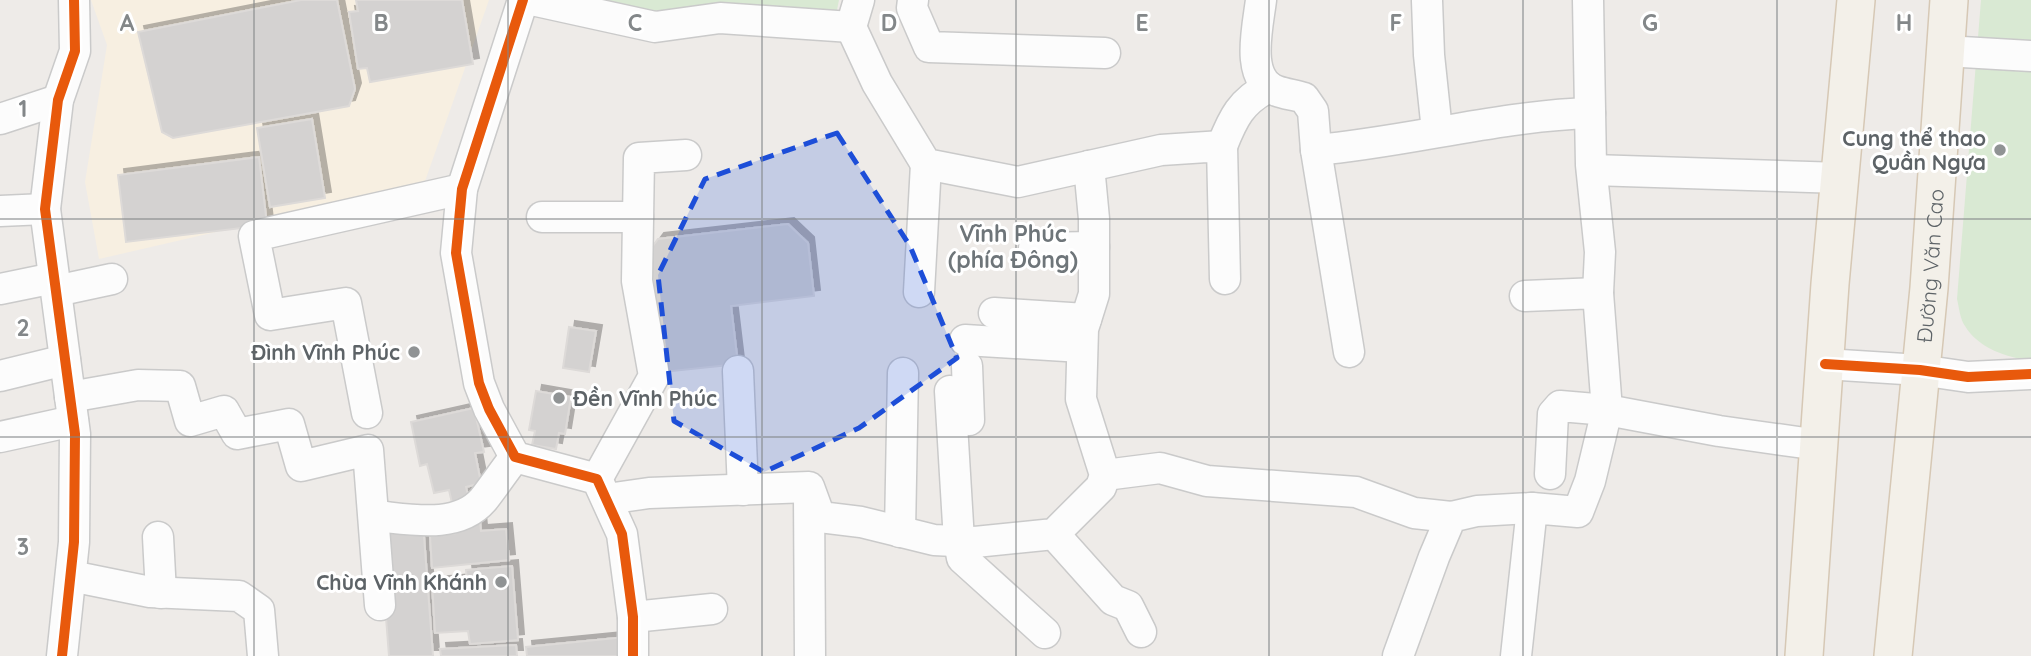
<svg xmlns="http://www.w3.org/2000/svg" width="2031" height="656" viewBox="0 0 2031 656" font-family="Quicksand,sans-serif">
	<defs>
		<filter id="shadow"><feDropShadow dx="6" dy="-6" stdDeviation="0" flood-color="#0004"/></filter>
	</defs>
	<rect width="100%" height="100%" fill="#eeebe8"/>
	<polygon fill="#f7efe1" points="91,0 489,0 424,184 99,259 85,182 107,45"/>
	<g fill="#d9e9d3">
		<polygon points="574,0 839,0 835,20 677,15"/>
		<path d="M 1981,0 L 2031,0 L 2031,361 C 2007,357 1979,349 1965,326 C 1960,319 1959,307 1957,299 Z"/>
	</g>
	<g fill="#d4d2d1" stroke="#dddad8" stroke-width="2" filter="url(#shadow)">
		<polygon points="301,0 337,0 355,89 349,106 173,138 162,132 138,32"/>
		<polygon points="356,0 462,0 473,64 370,82 367,68 358,69 349,12 358,11"/>
		<polygon points="312,119 325,198 270,207 257,128"/>
		<polygon points="259,157 267,225 126,242 118,175"/>
		<polygon points="788,224 808,243 814,296 731,306 738,364 663,372 649,251 658,239"/>
		<polygon points="569,327 596,331 589,372 563,368"/>
		<polygon points="536,391 571,397 565,434 559,433 556,449 532,445 535,431 529,430"/>
		<polygon points="474,408 484,452 475,453 481,483 466,487 471,508 454,512 449,490 434,493 427,464 420,466 411,422"/>
		<polygon points="480,521 481,531 506,529 509,560 432,568 430,536 455,533 454,523"/>
		<polygon points="423,523 433,656 389,656 379,527"/>
		<polygon points="512,566 518,640 470,644 468,631 435,633 432,583 467,580 466,570"/>
		<polygon points="626,637 628,656 527,656 526,647"/>
		<polygon points="516,645 517,656 441,656 440,649"/>
	</g>
	<g fill="none" stroke-linecap="round" stroke-linejoin="round">
		<g stroke="#cacaca" stroke-width="33">
			<g id="minor">
				<polyline points="523,0 462,189 456,253 479,383 489,409 515,457 597,479 622,534 633,617 633,656"/>
				<polyline points="532,0 655,27 720,18 851,27 859,0"/>
				<polyline points="913,0 912,8 929,47 1105,53"/>
				<path d="M 1261,0 C 1258,26 1244,80 1277,91 C 1285,94 1295,95 1304,98 L 1313,111 L 1316,150 L 1349,352"/>
				<polyline points="1588,0 1591,165 1600,252 1598,293"/>
				<polyline points="1427,1 1429,55 1437,131"/>
				<polyline points="851,27 877,83 926,164 1018,182 1161,150 1222,146 1225,279"/>
				<polyline points="1945,51 2031,56"/>
				<polyline points="0,119 58,100"/>
				<path d="M 1222,146 C 1233,118 1241,101 1269,87"/>
				<path d="M 1316,150 C 1408,142 1497,116 1590,113"/>
				<polyline points="1592,170 1841,178"/>
				<polyline points="0,211 45,209"/>
				<polyline points="542,217 638,217"/>
				<polyline points="1034,248 1094,247"/>
				<polyline points="0,289 54,278"/>
				<polyline points="56,291 112,279"/>
				<polyline points="919,292 926,164"/>
				<polyline points="994,313 1086,319"/>
				<polyline points="965,340 1082,347"/>
				<polyline points="1825,364 1920,370 1968,377 2031,374"/>
				<polyline points="967,366 969,420"/>
				<polyline points="738,371 743,490"/>
				<polyline points="0,376 65,360"/>
				<polyline points="950,391 959,541 962,558 1045,633"/>
				<polyline points="70,397 138,385 180,386 190,421 224,411 237,434 289,424 301,466 368,450 380,605"/>
				<polyline points="367,413 346,303 270,315 254,236 462,189"/>
				<polyline points="0,437 73,421"/>
				<polyline points="1550,474 1553,414 1560,406 1607,410 1719,431 1819,445"/>
				<polyline points="1105,475 1160,468 1207,481 1356,492 1414,513 1451,517"/>
				<polyline points="597,479 654,376 637,281 639,158 686,155"/>
				<polyline points="809,495 810,656"/>
				<polyline points="607,499 649,493 809,487 820,517 861,522 934,540 975,542 1054,534 1101,487 1105,475 1081,399 1083,329 1094,294 1094,219 1089,166"/>
				<path d="M 375,516 C 409,519 457,530 483,500 C 494,486 504,471 515,457"/>
				<polyline points="900,532 903,373"/>
				<polyline points="1054,534 1113,600 1128,606 1141,632"/>
				<polyline points="158,537 161,593"/>
				<polyline points="71,576 150,592 239,596 259,610 263,656"/>
				<polyline points="633,617 712,609"/>
				<polyline points="62,656 74,542 75,434 45,209 58,100 75,51 74,0"/>
				<polyline points="1398,656 1434,557 1451,517 1477,511 1532,508"/>
				<polyline points="1516,656 1532,508 1578,512 1590,481 1607,410 1598,293 1525,296"/>
			</g>
		</g>
		<g stroke="#d6c8b5" stroke-width="40">
			<g id="major">
				<polyline points="1804,656 1830,284 1856,0"/>
				<path id="s1" d="M 1893,656 L 1929,288 L 1949,0"/>
			</g>
		</g>
		<use href="#minor" stroke="#fcfcfc" stroke-width="30"/>
		<use href="#major" stroke="#f3f0e9" stroke-width="37"/>
		<g stroke="#fff" stroke-width="15">
			<g id="cycleway">
				<polyline points="523,0 462,189 456,253 479,383 489,409 515,457 597,479 622,534 633,617 633,656"/>
				<polyline points="1825,364 1920,370 1968,377 2031,374"/>
				<polyline points="62,656 74,542 75,434 45,209 58,100 75,51 74,0"/>
			</g>
		</g>
		<use href="#cycleway" stroke="#e8590c" stroke-width="10"/>
	</g>
	<path fill="#1d4ed8" fill-opacity="0.2" stroke="#1d4ed8" stroke-width="5" stroke-dasharray="14 9" stroke-linejoin="round" d="M 837,133 L 910,246 L 957,358 L 859,428 L 764,472 L 674,421 L 658,275 L 705,179 Z"/>
	<path fill="none" stroke="#838789" stroke-width="2" stroke-opacity="0.55" d="M 254,0 L 254,656M 508,0 L 508,656M 762,0 L 762,656M 1016,0 L 1016,656M 1269,0 L 1269,656M 1523,0 L 1523,656M 1777,0 L 1777,656M 0,219 L 2031,219M 0,437 L 2031,437"/>
	<g fill="#909394" stroke="#fff" stroke-width="2.5">
		<circle cx="2000" cy="150" r="7"/>
		<circle cx="414" cy="352" r="7"/>
		<circle cx="559" cy="398" r="7"/>
		<circle cx="501" cy="582" r="7"/>
	</g>
	<g text-anchor="middle" dominant-baseline="central" stroke-width="6" stroke-linejoin="round" paint-order="stroke">
		<g font-size="21" font-weight="bold" fill="#5d6367" stroke="#fff" text-anchor="end">
			<text x="1986" y="138">Cung thể thao<tspan x="1986" dy="24">Quần Ngựa</tspan></text>
			<text x="400" y="352">Đình Vĩnh Phúc</text>
			<text x="573" y="398" text-anchor="start">Đền Vĩnh Phúc</text>
			<text x="487" y="582">Chùa Vĩnh Khánh</text>
		</g>
		<g font-size="21" fill="#5d6367" stroke="#fff">
			<text stroke="none"><textPath href="#s1" startOffset="392">Đường Văn Cao</textPath></text>
		</g>
		<g font-size="23" font-weight="bold" fill="#6e7579" stroke="#fff">
			<text x="1013" y="233">Vĩnh Phúc<tspan x="1013" dy="26">(phía Đông)</tspan></text>
		</g>
	</g>
	<g font-size="23" text-anchor="middle" font-weight="bold" fill="#838789" stroke="#fff" stroke-width="6" stroke-linejoin="round" paint-order="stroke">
		<text x="127" y="31">A</text>
		<text x="381" y="31">B</text>
		<text x="635" y="31">C</text>
		<text x="889" y="31">D</text>
		<text x="1142" y="31">E</text>
		<text x="1396" y="31">F</text>
		<text x="1650" y="31">G</text>
		<text x="1904" y="31">H</text>
		<text x="23" y="117">1</text>
		<text x="23" y="336">2</text>
		<text x="23" y="555">3</text>
	</g>
</svg>
